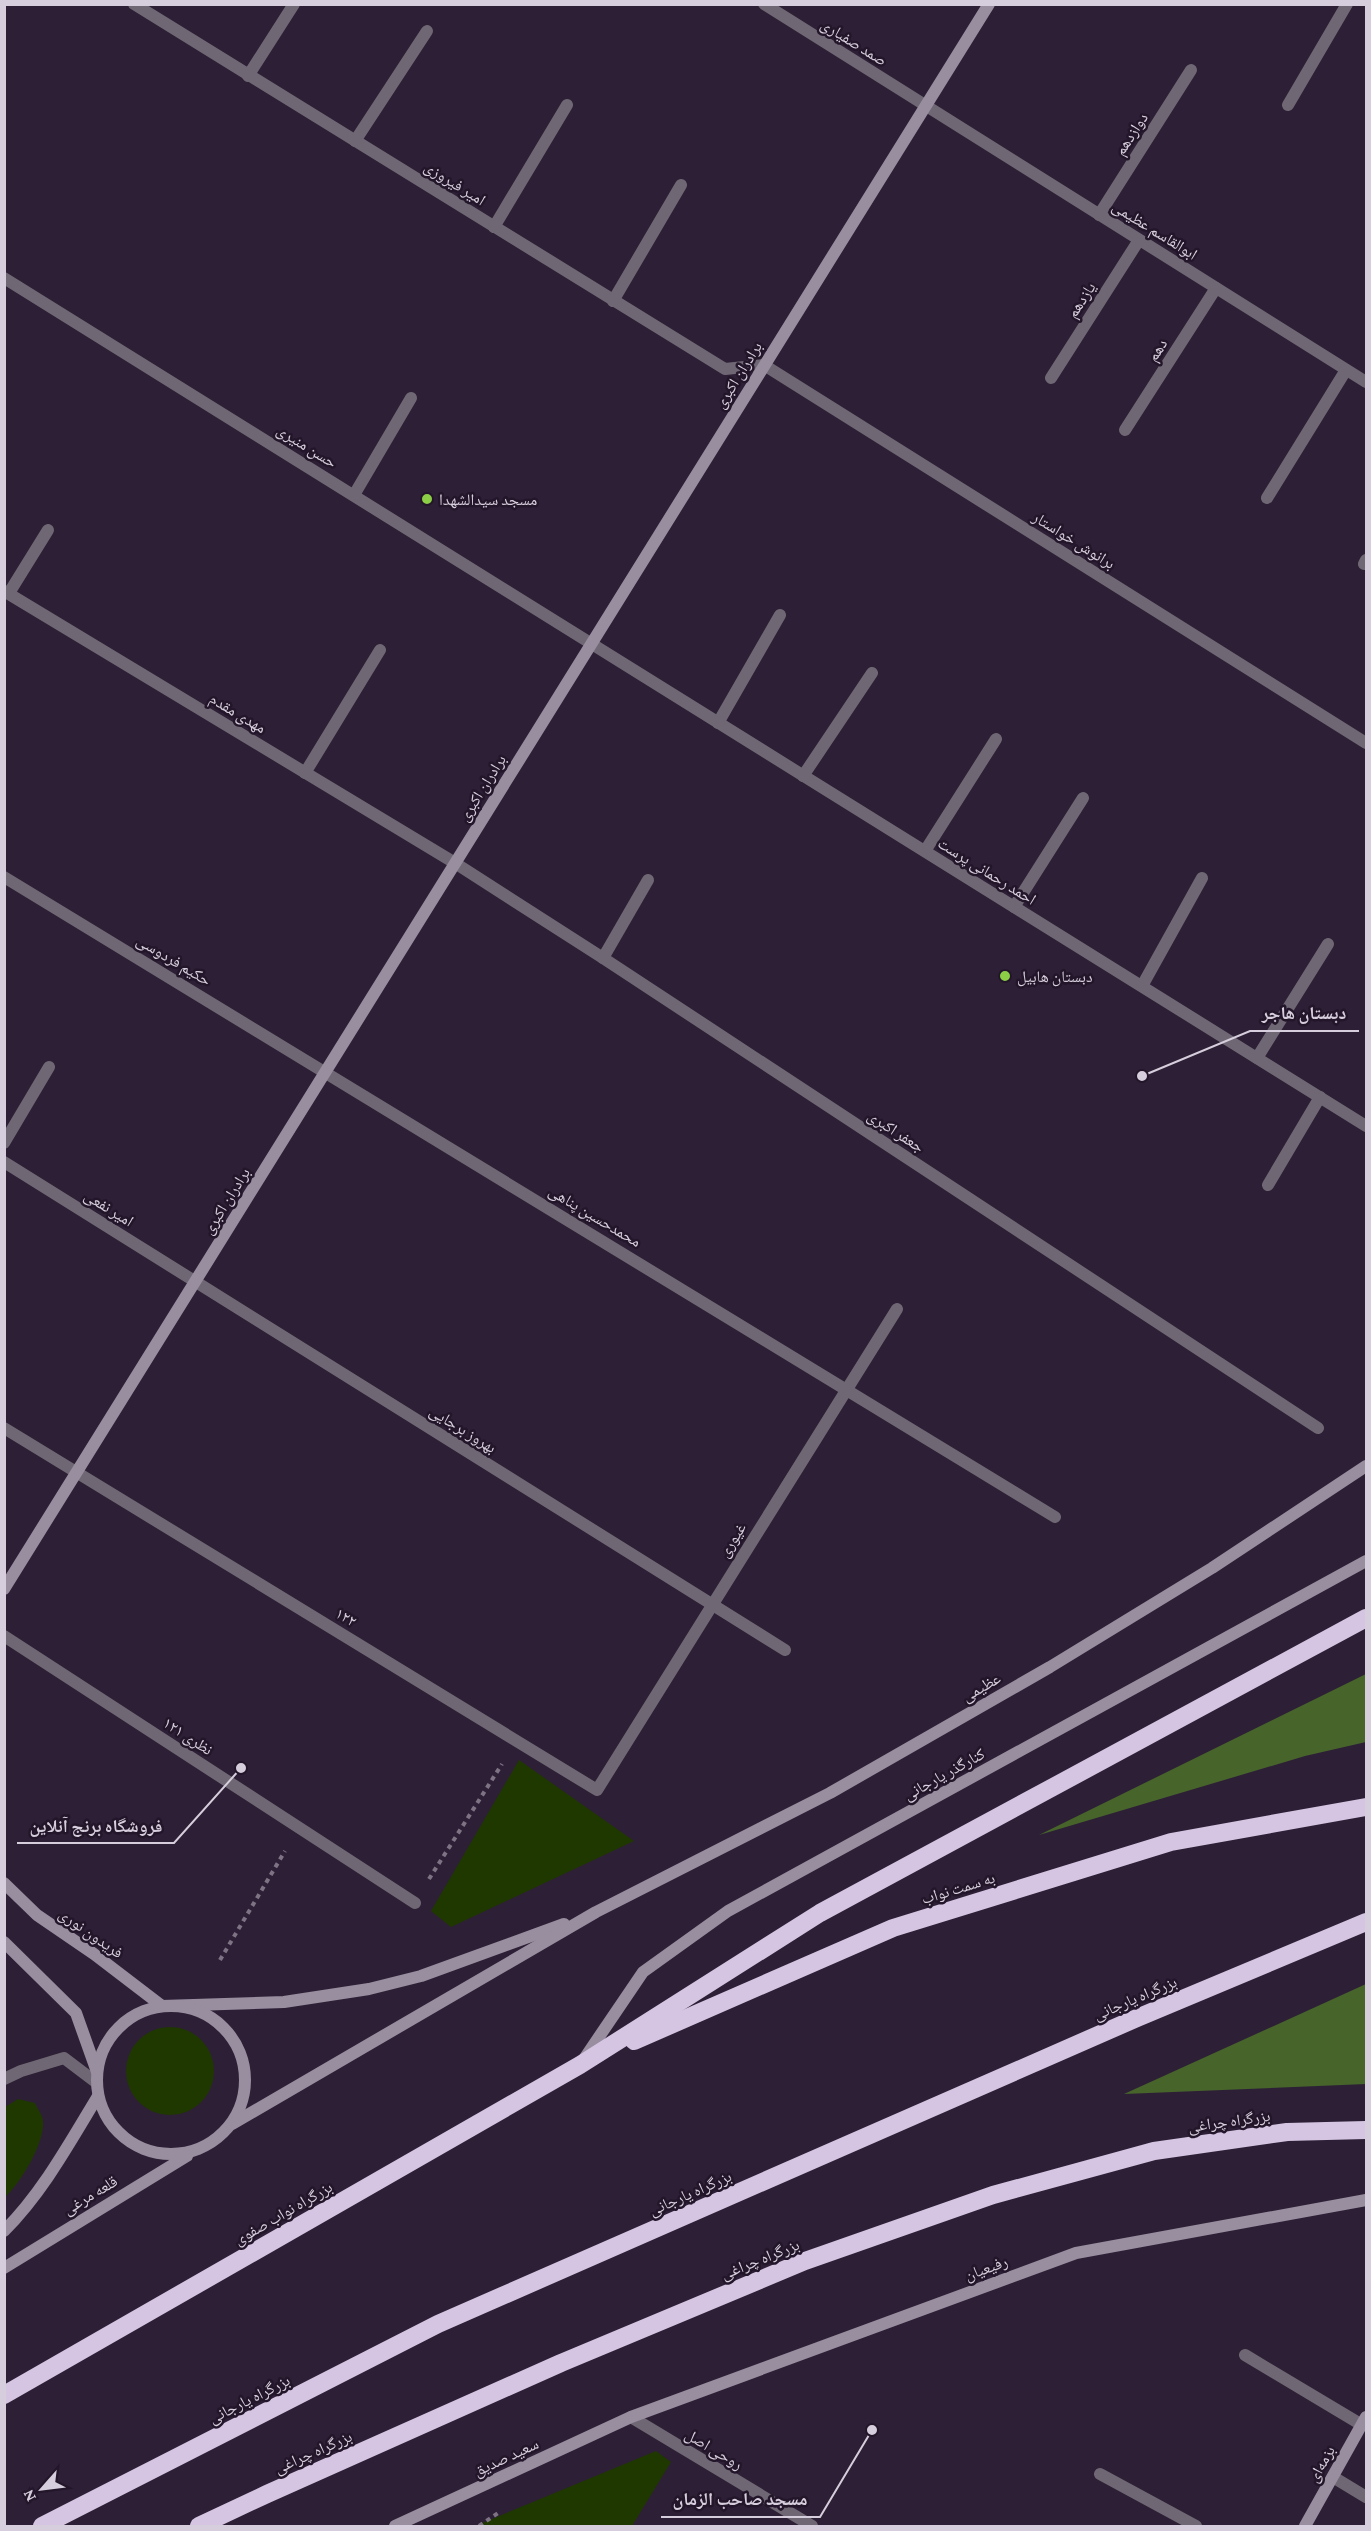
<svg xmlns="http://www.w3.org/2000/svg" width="1371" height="2531" viewBox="0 0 1371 2531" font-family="'Crimson Pro','Noto Naskh Arabic',serif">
	<rect width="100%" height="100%" fill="#2d2036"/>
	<g fill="#1f3800">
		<polygon points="519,1760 634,1841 451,1927 431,1911"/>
		<circle cx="170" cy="2071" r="44"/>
		<path d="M 18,2099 L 35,2103 C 37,2108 43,2116 43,2121 C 45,2143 20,2184 5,2197 L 5,2107 Z"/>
		<polygon points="656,2451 671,2462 632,2526 475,2526"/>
	</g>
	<g fill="#47642b">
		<polygon points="1366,1674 1366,1742 1305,1756 1039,1835"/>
		<polygon points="1366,1984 1366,2084 1124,2094"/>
	</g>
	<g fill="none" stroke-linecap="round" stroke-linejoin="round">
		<g stroke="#7e7385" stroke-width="4" stroke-dasharray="4.5 4.5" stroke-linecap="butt">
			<polyline points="429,1879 502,1764"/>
			<polyline points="220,1960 285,1851"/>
			<polyline points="479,2526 498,2513"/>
		</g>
		<g stroke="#6f6874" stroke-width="12">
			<polyline points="134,4 725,369 764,365 1366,743"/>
			<polyline points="764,4 1366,382"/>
			<polyline points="248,76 294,4"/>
			<polyline points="1288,105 1347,4"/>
			<polyline points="355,141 427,31"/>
			<polyline points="1099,215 1191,70"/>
			<polyline points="494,227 567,105"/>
			<polyline points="4,278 1366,1126"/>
			<polyline points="613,301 681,185"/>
			<polyline points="1051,378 1139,240"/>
			<polyline points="1125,430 1216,288"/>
			<polyline points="354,495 411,398"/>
			<polyline points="1267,498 1346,370"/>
			<polyline points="1364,564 1366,560"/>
			<polyline points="4,591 455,863 603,958 1318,1428"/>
			<polyline points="9,593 48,530"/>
			<polyline points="718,723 780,615"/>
			<polyline points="305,773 380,650"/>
			<polyline points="803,776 872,673"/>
			<polyline points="925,851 996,739"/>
			<polyline points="4,877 1055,1517"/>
			<polyline points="1014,907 1083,798"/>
			<polyline points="603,958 648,880"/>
			<polyline points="1142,986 1202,878"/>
			<polyline points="1257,1058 1328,944"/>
			<polyline points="4,1143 49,1067"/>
			<polyline points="4,1162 785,1650"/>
			<polyline points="1268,1185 1320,1097"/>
			<polyline points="4,1428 597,1790 897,1309"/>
			<polyline points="4,1636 415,1903"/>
			<polyline points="4,2079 21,2071 64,2058 97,2083"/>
			<polyline points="1245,2355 1362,2425"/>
			<polyline points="631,2417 812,2526"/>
			<polyline points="1100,2474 1196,2526"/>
			<polyline points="1333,2477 1366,2497"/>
		</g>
		<g stroke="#988ea0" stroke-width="12">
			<polyline points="4,1589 989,4"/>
			<polyline points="4,1883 37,1915 94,1954 162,2006 284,2002 369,1989 421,1976 564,1924"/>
			<polyline points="4,1942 76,2013 97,2072"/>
			<circle cx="171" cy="2080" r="74"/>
			<polyline points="584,2059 643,1972 728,1911 1366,1561"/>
			<polyline points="232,2124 596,1912 830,1793 1050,1667 1212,1568 1366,1466"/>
			<path d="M 4,2231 C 43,2192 70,2142 98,2096"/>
			<polyline points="4,2268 187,2156"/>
			<polyline points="395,2526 631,2417 1076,2253 1366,2200"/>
			<polyline points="1305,2526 1366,2417"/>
		</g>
		<g stroke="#d5c5e2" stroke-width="18">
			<polyline points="634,2041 893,1928 1171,1842 1366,1807"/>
			<polyline points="4,2395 580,2065 820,1913 1366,1618"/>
			<polyline points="42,2526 438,2324 1137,2018 1366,1922"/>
			<polyline points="199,2526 267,2494 561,2363 805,2261 993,2195 1154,2151 1287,2132 1366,2130"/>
		</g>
	</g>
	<g fill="#8cce45" stroke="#23162b" stroke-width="2">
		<circle cx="427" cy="499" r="6"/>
		<circle cx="1005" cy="976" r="6"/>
	</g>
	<g text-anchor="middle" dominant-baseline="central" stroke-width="5" stroke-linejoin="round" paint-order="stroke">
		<g font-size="16" fill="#d6cedc" stroke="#23162b">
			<text transform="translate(854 42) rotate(32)">صمد صفیاری</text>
			<text transform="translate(1131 134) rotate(-57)">دوازدهم</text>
			<text transform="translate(455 183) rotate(32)">امیر فیروزی</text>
			<text transform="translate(1155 230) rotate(32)">ابوالقاسم عظیمی</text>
			<text transform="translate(1081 300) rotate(-57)">یازدهم</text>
			<text transform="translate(1157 350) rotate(-57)">دهم</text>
			<text transform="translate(738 375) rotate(-58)">برادران اکبری</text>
			<text transform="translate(307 446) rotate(32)">حسن منیری</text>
			<text transform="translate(1074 540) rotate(32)">برانوش خواستار</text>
			<text transform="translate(238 713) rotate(31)">مهدی مقدم</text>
			<text transform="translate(482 788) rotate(-58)">برادران اکبری</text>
			<text transform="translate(987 871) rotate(32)">احمد رحمانی پرست</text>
			<text transform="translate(174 960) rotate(31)">حکیم فردوسی</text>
			<text transform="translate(896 1131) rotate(33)">جعفر اکبری</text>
			<text transform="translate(226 1201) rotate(-58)">برادران اکبری</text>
			<text transform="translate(109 1208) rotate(32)">امیر نفعی</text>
			<text transform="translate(595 1216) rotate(31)">محمدحسین پناهی</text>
			<text transform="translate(463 1429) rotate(32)">بهروز برجایی</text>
			<text transform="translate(732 1540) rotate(-58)">غیوری</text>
			<text transform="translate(346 1617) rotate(31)">۱۲۲</text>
			<text transform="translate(981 1687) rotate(-30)">عظیمی</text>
			<text transform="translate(188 1736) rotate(33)">نظری ۱۲۱</text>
			<text transform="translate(944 1774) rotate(-29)">کنارگذر یارجانی</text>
			<text transform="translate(958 1888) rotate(-17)">به سمت نواب</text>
			<text transform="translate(91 1933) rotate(35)">فریدون نوری</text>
			<text transform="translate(1135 1998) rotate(-23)">بزرگراه یارجانی</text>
			<text transform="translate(1229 2121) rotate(-8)">بزرگراه چراغی</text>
			<text transform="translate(690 2193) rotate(-24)">بزرگراه یارجانی</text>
			<text transform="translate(90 2195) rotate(-31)">قلعه مرغی</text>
			<text transform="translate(283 2213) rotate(-30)">بزرگراه نواب صفوی</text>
			<text transform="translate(760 2259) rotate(-22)">بزرگراه چراغی</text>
			<text transform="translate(986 2268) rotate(-20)">رفیعیان</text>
			<text transform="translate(249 2399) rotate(-27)">بزرگراه یارجانی</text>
			<text transform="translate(714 2449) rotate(31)">روحی اصل</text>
			<text transform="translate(313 2452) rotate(-24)">بزرگراه چراغی</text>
			<text transform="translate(506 2457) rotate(-25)">سعید صدیق</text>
			<text transform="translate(1321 2464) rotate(-61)">بزمه‌ای</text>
		</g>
		<g font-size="16" fill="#d6cedc" stroke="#23162b" text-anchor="start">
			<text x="439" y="499">مسجد سیدالشهدا</text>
			<text x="1017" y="976">دبستان هابیل</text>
		</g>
	</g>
	<path fill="none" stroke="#d6cedc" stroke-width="2" d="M1142 1076L1250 1031H1359M241 1768L174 1843H17M872 2430L820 2517H661"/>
	<g fill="#d6cedc" stroke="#23162b" stroke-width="2">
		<circle cx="1142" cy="1076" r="6"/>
		<circle cx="241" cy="1768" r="6"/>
		<circle cx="872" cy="2430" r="6"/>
	</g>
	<g font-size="18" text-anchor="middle" font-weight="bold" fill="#d6cedc" stroke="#23162b" stroke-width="5" stroke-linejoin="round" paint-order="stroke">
		<text x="1304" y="1019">دبستان هاجر</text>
		<text x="96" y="1832">فروشگاه برنج آنلاین</text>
		<text x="740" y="2505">مسجد صاحب الزمان</text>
	</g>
	<rect width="1371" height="2531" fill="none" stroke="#d6cedc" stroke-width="12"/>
	<g transform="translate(42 2489) rotate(242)" stroke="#23162b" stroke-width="4.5" paint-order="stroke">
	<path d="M0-4.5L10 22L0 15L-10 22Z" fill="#d6cedc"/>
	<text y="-9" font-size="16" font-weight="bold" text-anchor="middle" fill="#d6cedc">N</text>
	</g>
</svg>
